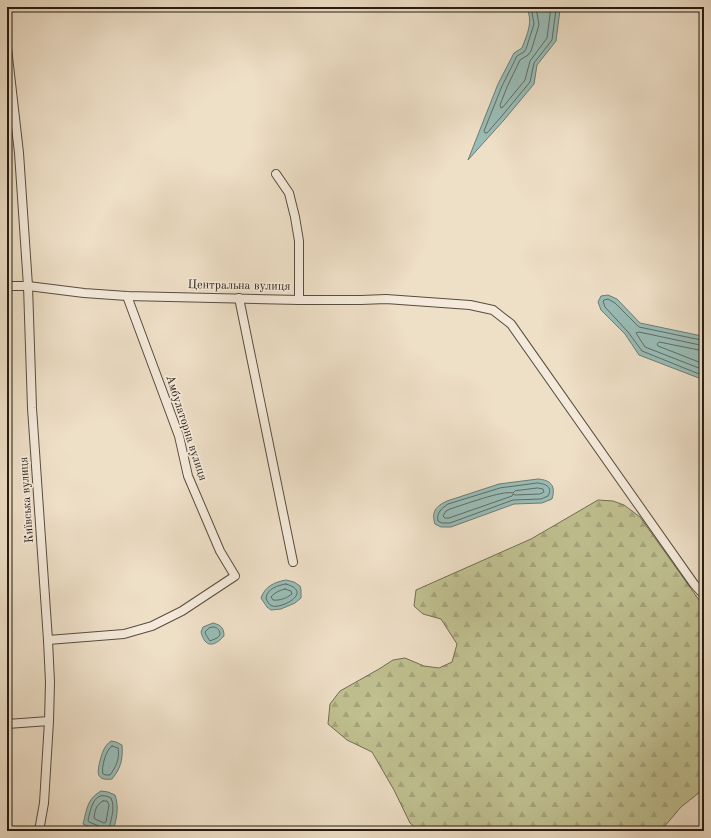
<svg xmlns="http://www.w3.org/2000/svg" width="711" height="838" viewBox="0 0 711 838" font-family="'Old Standard TT',serif">
	<defs>
		<pattern id="forest-firs" width="22" height="20" patternUnits="userSpaceOnUse"><rect width="22" height="20" fill="#c0c090"/><path d="M5 1l3.5 6h-7zM16 11l3.5 6h-7z" fill="#a5a47b"/></pattern>
	</defs>
	<rect width="100%" height="100%" fill="#eedfc7"/>
	<filter id="stains"><feTurbulence type="fractalNoise" baseFrequency=".005" numOctaves="4"/><feColorMatrix values="0 0 0 0 .2 0 0 0 0 .09 0 0 0 0 .02 0 0 0 .5 -.17"/></filter>
	<radialGradient id="worn" r=".72"><stop offset=".6" stop-color="#630" stop-opacity="0"/><stop offset="1" stop-color="#630" stop-opacity=".3"/></radialGradient>
	<polygon fill="url(#forest-firs)" stroke="#726e50" points="598,500 613,501 624,505 640,517 704,607 704,780 700,792 681,807 664,827 662,831 419,831 410,823 394,790 372,752 347,740 328,724 330,704 340,691 379,669 393,660 405,658 424,666 439,668 452,662 457,644 441,619 423,614 414,606 416,590 531,539"/>
	<g fill="#99bcb6" stroke="#6b7c74">
		<path d="M 526,7 L 562,7 L 560,10 L 556,41 L 537,65 L 534,84 L 504,120 L 468,160 L 498,84 L 514,53 L 522,48 C 527,34 534,21 526,7 Z"/>
		<polygon points="608,295 617,299 640,323 702,336 704,335 704,380 639,355 625,334 601,310 598,302 601,296"/>
		<path d="M 538,479 C 551,480 556,486 552,499 L 542,503 L 514,504 L 451,527 L 441,527 L 435,524 C 431,512 436,506 447,501 L 499,484 Z"/>
		<path d="M 286,580 L 294,582 L 300,586 L 301,590 L 301,598 L 295,603 L 281,609 L 271,610 L 267,607 L 261,598 C 265,586 275,582 286,580 Z"/>
		<path d="M 213,623 C 221,625 224,628 224,636 C 214,647 205,648 201,632 L 203,627 Z"/>
		<path d="M 111,741 L 116,742 L 122,745 C 123,759 121,768 112,779 C 96,781 97,773 100,761 C 102,753 104,746 111,741 Z"/>
		<path d="M 101,791 L 108,792 L 115,795 C 119,806 117,819 113,830 C 102,832 92,828 83,824 C 87,809 87,799 101,791 Z"/>
	</g>
	<g fill="none" stroke-linecap="round" stroke-linejoin="round">
		<g stroke="#5f6c64" stroke-width="1">
			<polyline points="531,7 534,24 526,49 524,52 517,56 502,86 484,131 485,133 487,133 501,117 530,82 534,63 552,40 556,9 557,7"/>
			<polyline points="536,7 539,25 531,51 528,55 520,60 507,87 500,105 501,108 503,107 525,80 530,61 547,38 551,7"/>
			<polyline points="704,339 701,340 639,327 615,303 608,299 604,300 603,301 605,307 628,332 642,351 704,376"/>
			<polyline points="704,344 700,345 639,332 636,333 645,347 704,370"/>
			<polyline points="704,351 659,342 657,344 658,346 704,364"/>
			<path d="M 538,483 C 546,484 553,487 548,496 L 541,499 L 513,500 L 450,523 L 442,523 L 438,521 C 436,513 442,508 448,504 L 500,488 Z"/>
			<path d="M 538,488 L 543,489 L 544,492 L 540,494 L 515,495 L 513,494 L 512,496 L 449,518 L 445,518 L 443,516 L 446,511 L 450,509 C 463,505 503,490 513,493 L 515,491 Z"/>
			<path d="M 286,584 C 314,592 282,609 272,606 C 269,605 267,601 266,598 C 267,589 278,585 286,584 Z"/>
			<path d="M 285,589 L 291,591 L 292,594 C 287,598 279,601 273,600 L 271,597 C 274,593 280,590 285,589 Z"/>
			<path d="M 214,627 C 218,628 220,630 220,635 L 217,638 L 210,641 L 206,635 L 205,632 L 209,628 Z"/>
			<path d="M 112,746 L 118,748 C 120,758 116,767 110,775 L 106,775 L 103,774 C 101,768 106,749 112,746 Z"/>
			<path d="M 103,801 L 107,801 L 109,805 L 106,822 L 104,823 L 95,819 L 94,818 C 95,810 96,805 103,801 Z"/>
			<path d="M 101,831 L 99,826 L 89,822 L 88,820 C 91,808 94,789 111,798 C 116,809 110,820 109,831"/>
		</g>
		<g stroke="#574d3e" stroke-width="10">
			<g id="minor">
				<polyline points="7,48 19,153 28,286 32,408 48,640 50,682 49,721 44,803 39,831"/>
				<polyline points="276,174 289,193 295,217 299,241 299,300"/>
				<polyline points="7,286 28,286 84,293 127,296 299,300 361,300 386,299 470,305 493,310 511,324 694,584 704,595"/>
				<polyline points="239,298 293,562"/>
				<polyline points="48,640 124,634 152,626 182,611 235,576 220,551 188,476 179,436 127,296"/>
				<polyline points="7,724 49,721"/>
			</g>
		</g>
		<use href="#minor" stroke="#f4eadb" stroke-width="8"/>
	</g>
	<g text-anchor="middle" dominant-baseline="central" stroke-width="3.5" stroke-linejoin="round" paint-order="stroke">
		<g font-size="12" fill="#251c11" stroke="#f4eadb">
			<text transform="translate(239 286) rotate(1)">Центральна вулиця</text>
			<text transform="translate(186 428) rotate(72)">Амбулаторна вулиця</text>
			<text transform="translate(27 500) rotate(-94)">Київська вулиця</text>
		</g>
	</g>
	<rect width="711" height="838" fill="none" stroke="#eedfc7" stroke-width="24"/>
	<rect x="8" y="8" width="695" height="822" fill="none" stroke="#251c11" stroke-width="2"/>
	<rect x="12" y="12" width="687" height="814" fill="none" stroke="#251c11"/>
	<rect width="100%" height="100%" filter="url(#stains)"/>
	<rect width="100%" height="100%" fill="url(#worn)"/>
</svg>
